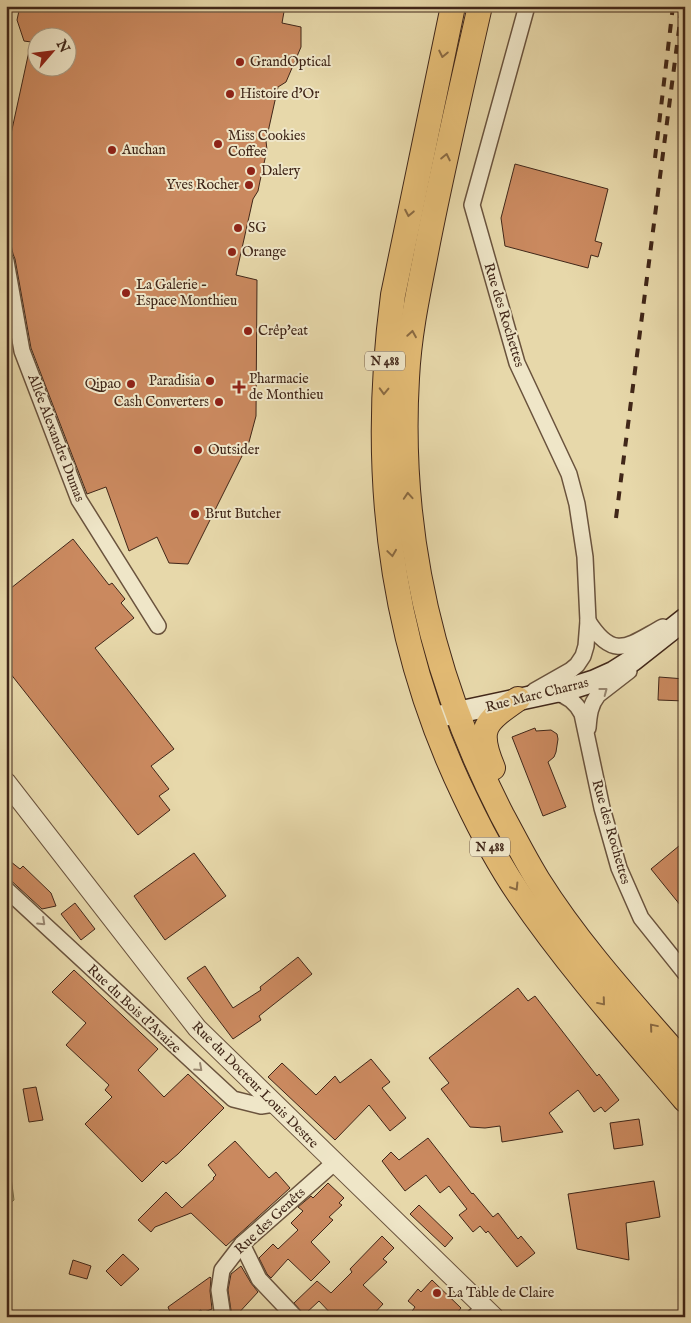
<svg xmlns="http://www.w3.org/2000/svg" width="691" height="1323" viewBox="0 0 691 1323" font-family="'IM FELL English',serif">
	<rect width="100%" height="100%" fill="#e7d8aa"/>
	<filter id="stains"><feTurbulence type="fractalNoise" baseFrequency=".004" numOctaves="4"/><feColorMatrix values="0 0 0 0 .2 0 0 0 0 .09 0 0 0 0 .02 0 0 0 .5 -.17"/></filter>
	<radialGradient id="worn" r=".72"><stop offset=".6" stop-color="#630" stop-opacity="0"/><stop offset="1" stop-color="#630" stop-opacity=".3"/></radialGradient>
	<polygon fill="#babd85" stroke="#7e724f" points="6,1139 14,1200 6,1207"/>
	<g fill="#ca895f" stroke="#412719" fill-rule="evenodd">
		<path d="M 20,6 L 285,6 L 282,23 L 301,27 L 301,47 L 286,82 L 278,87 L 266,141 L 267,150 L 260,181 L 258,191 L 253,199 L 236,275 L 257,280 L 256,416 L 249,442 L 188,564 L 169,563 L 157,537 L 129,551 L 106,487 L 87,494 L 31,348 L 15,259 L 13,254 L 6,221 L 6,157 L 31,42 L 24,41 L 17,20 ZM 38,38 L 68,38 L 68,68 L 38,68 Z"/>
		<polygon points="515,164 608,189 595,241 602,243 598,257 591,255 588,268 505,246 501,218"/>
		<polygon points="73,539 109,585 112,583 125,599 121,603 134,618 95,648 174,749 151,766 169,789 159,796 170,810 138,835 6,668 6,592"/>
		<polygon points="659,677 685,679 685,701 658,700"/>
		<polygon points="535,728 536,731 551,730 557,734 558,739 556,752 554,757 548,762 566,807 543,816 512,737"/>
		<polygon points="685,841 685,911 651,869"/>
		<polygon points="194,853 226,896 165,940 134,896"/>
		<polygon points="6,858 20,869 23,866 51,893 56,906 42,909 6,876"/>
		<polygon points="75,903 95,929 81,940 61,914"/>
		<polygon points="298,957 312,974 259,1016 261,1020 233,1039 187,978 205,966 233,1008 261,990 260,987"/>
		<polygon points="74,970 158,1049 138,1070 164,1097 188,1074 224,1108 178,1154 166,1164 163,1161 142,1182 85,1124 112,1097 105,1090 109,1085 66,1045 86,1023 52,992"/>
		<polygon points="518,988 528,1001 535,996 597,1076 599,1074 619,1100 605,1112 601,1107 594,1112 578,1090 549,1113 563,1132 502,1142 500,1126 485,1128 470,1127 441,1089 449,1083 429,1058"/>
		<polygon points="371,1059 390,1082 382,1088 406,1118 390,1131 369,1105 335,1140 268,1077 282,1063 316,1095 335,1076 340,1083"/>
		<polygon points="36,1087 43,1120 29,1122 23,1089"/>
		<polygon points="639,1119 643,1145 614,1149 610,1123"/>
		<polygon points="428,1138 472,1194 473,1193 493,1217 498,1213 518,1239 521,1236 535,1253 517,1267 488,1231 486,1233 480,1226 473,1232 459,1215 467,1209 449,1186 440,1193 426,1175 405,1191 382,1161 391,1152 399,1160"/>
		<polygon points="235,1141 269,1178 276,1172 290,1188 226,1246 191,1213 155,1227 151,1232 138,1220 166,1192 182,1208 214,1179 213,1178 216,1175 208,1165"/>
		<polygon points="654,1181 660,1217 626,1223 629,1260 577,1249 568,1194"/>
		<polygon points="328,1183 344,1198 339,1203 342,1205 329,1217 333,1220 311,1242 330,1262 311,1281 288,1259 271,1278 267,1274 259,1258 273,1244 278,1249 298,1230 291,1223 303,1211 298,1207 311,1196 313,1198"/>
		<polygon points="419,1205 453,1238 445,1247 410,1214"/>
		<polygon points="382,1236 394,1248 383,1259 387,1262 363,1285 383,1304 371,1317 334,1317 319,1301 304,1315 294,1303 317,1281 331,1293 352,1272 350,1269"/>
		<polygon points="123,1254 139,1269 121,1286 106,1271"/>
		<polygon points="73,1260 91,1266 87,1279 69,1274"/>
		<polygon points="241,1266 251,1283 258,1292 235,1317 232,1317 228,1290 231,1274"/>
		<polygon points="210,1277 211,1278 210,1291 212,1309 202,1313 201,1310 187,1317 172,1317 168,1307"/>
		<polygon points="432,1280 461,1308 454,1317 408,1317 415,1307 408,1301 418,1289 421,1292"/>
	</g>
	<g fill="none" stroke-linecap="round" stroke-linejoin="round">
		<g stroke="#6a533d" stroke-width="18">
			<g id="minor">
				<polyline points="527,6 472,205 517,363 569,474 577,504 585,557 588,621 586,646 583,656 577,665 571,670 534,691"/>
				<polyline points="6,261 22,351 79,500 158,626"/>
				<path d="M 588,621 C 614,662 629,645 663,627"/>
				<path d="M 553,692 C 567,695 576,702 582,714 L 602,808 L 619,868 L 641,918 L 685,973"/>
				<path d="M 588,728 C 589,715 590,705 598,695 L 629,671"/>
				<polyline points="6,889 233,1099 261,1106 274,1104"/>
				<polyline points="242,1244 259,1279 295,1317"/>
				<polyline points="223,1317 219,1290 222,1270 242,1244 334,1163"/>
				<polyline points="474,1317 484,1308"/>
			</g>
		</g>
		<g stroke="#6a533d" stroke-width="21">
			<polyline id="tertiary" points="6,782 197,1028 494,1317"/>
		</g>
		<g stroke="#412719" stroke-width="24">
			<polyline id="secondary" points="441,716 572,688 594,681 614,672 633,660 685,619"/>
		</g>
		<g stroke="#412719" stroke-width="26">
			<g id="primary">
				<path d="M 453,6 L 393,295 C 370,469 388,638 465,797 C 481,831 498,863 519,894 C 569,967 628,1033 685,1100"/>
				<path d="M 480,6 C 461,90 441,174 425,258 C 417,298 409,337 407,378 C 398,532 432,678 502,815 C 514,837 525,859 538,880 C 580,947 634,1005 685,1064"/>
				<path d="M 493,768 C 476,728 485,722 518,699"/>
			</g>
		</g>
		<use href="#minor" stroke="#efe6c8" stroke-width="15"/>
		<use href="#tertiary" stroke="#efe6c8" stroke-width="19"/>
		<use href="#secondary" stroke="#efe6c8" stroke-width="21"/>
		<use href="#primary" stroke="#e4bc75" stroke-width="24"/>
		<g stroke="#412719" stroke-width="4" stroke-dasharray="9 9" stroke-linecap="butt">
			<polyline points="655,158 673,6"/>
			<polyline points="616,518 682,6"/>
		</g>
	</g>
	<defs><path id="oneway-chevron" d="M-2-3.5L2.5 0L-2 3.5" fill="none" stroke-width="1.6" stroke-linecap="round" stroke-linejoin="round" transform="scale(1.25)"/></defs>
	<g stroke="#8a6a42">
		<use href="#oneway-chevron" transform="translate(443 54) rotate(102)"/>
		<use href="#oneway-chevron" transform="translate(446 157) rotate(-78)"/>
		<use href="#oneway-chevron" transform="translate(409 213) rotate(101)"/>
		<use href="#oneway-chevron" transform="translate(412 334) rotate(-81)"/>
		<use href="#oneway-chevron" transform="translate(384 391) rotate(92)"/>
		<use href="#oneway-chevron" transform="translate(408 496) rotate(-94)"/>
		<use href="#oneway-chevron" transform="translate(392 553) rotate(82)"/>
		<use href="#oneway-chevron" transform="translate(515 887) rotate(58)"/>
		<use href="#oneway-chevron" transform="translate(602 1002) rotate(50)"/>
		<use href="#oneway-chevron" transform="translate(653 1027) rotate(-130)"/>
	</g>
	<g stroke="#988670">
		<use href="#oneway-chevron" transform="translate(604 691) rotate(-37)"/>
		<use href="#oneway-chevron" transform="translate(42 922) rotate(43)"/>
		<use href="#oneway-chevron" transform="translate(199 1068) rotate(42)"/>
	</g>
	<g fill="#8f2418" stroke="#efe6c8" stroke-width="2">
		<circle cx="240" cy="62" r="5"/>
		<circle cx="230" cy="94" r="5"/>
		<circle cx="218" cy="144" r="5"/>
		<circle cx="112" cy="150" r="5"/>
		<circle cx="251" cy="171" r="5"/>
		<circle cx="249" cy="185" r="5"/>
		<circle cx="238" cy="228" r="5"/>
		<circle cx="232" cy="252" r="5"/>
		<circle cx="126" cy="293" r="5"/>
		<circle cx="248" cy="331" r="5"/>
		<circle cx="210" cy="381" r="5"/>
		<circle cx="131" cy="384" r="5"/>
		<path d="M236.5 379.5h5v5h5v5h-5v5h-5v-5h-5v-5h5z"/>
		<circle cx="219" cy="402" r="5"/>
		<circle cx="198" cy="450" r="5"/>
		<circle cx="195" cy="514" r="5"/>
		<circle cx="437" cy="1293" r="5"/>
	</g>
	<g text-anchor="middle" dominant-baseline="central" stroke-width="4" stroke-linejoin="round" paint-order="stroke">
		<g fill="#efe6c8" stroke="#75604e" stroke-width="1">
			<rect x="365" y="351.5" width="40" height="19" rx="4"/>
			<rect x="470" y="837.5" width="40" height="19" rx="4"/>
		</g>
		<g font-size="12" font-weight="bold" fill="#412719">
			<text x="385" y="361">N 488</text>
			<text x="490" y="847">N 488</text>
		</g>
		<g font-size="14" fill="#412719" stroke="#efe6c8" text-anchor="start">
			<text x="250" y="62">GrandOptical</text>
			<text x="240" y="94">Histoire d'Or</text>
			<text x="228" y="136">Miss Cookies<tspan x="228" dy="16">Coffee</tspan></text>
			<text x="122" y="150">Auchan</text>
			<text x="261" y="171">Dalery</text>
			<text x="239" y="185" text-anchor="end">Yves Rocher</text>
			<text x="248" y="228">SG</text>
			<text x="242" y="252">Orange</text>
			<text x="136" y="285">La Galerie -<tspan x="136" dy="16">Espace Monthieu</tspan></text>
			<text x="258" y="331">Crêp'eat</text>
			<text x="249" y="379">Pharmacie<tspan x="249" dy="16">de Monthieu</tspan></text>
			<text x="200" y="381" text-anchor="end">Paradisia</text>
			<text x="121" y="384" text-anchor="end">Qipao</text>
			<text x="209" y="402" text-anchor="end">Cash Converters</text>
			<text x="208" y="450">Outsider</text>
			<text x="205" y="514">Brut Butcher</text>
			<text x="447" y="1293">La Table de Claire</text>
		</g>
		<g font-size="14" fill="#412719" stroke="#efe6c8">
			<text transform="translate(504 315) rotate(73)">Rue des Rochettes</text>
			<text transform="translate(56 438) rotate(69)">Allée Alexandre Dumas</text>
			<text transform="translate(537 695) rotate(-14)">Rue Marc Charras</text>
			<text transform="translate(611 832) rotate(74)">Rue des Rochettes</text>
			<text transform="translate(134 1009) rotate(43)">Rue du Bois d'Avaize</text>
			<text transform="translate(255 1085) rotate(45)">Rue du Docteur Louis Destre</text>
			<text transform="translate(270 1221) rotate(-43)">Rue des Genêts</text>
		</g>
	</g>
	<rect width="691" height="1323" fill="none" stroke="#e7d8aa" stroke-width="25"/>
	<rect x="8" y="8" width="676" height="1308" fill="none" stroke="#412719" stroke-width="2.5"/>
	<rect x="12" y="12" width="666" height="1298" fill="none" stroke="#412719"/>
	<g transform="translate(52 52) rotate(62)"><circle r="24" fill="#efe6c8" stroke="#a99a82"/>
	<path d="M0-4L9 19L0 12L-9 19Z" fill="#8f2418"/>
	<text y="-8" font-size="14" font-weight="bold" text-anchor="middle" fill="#412719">N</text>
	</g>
	<rect width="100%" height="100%" filter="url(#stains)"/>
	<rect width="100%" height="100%" fill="url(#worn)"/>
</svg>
